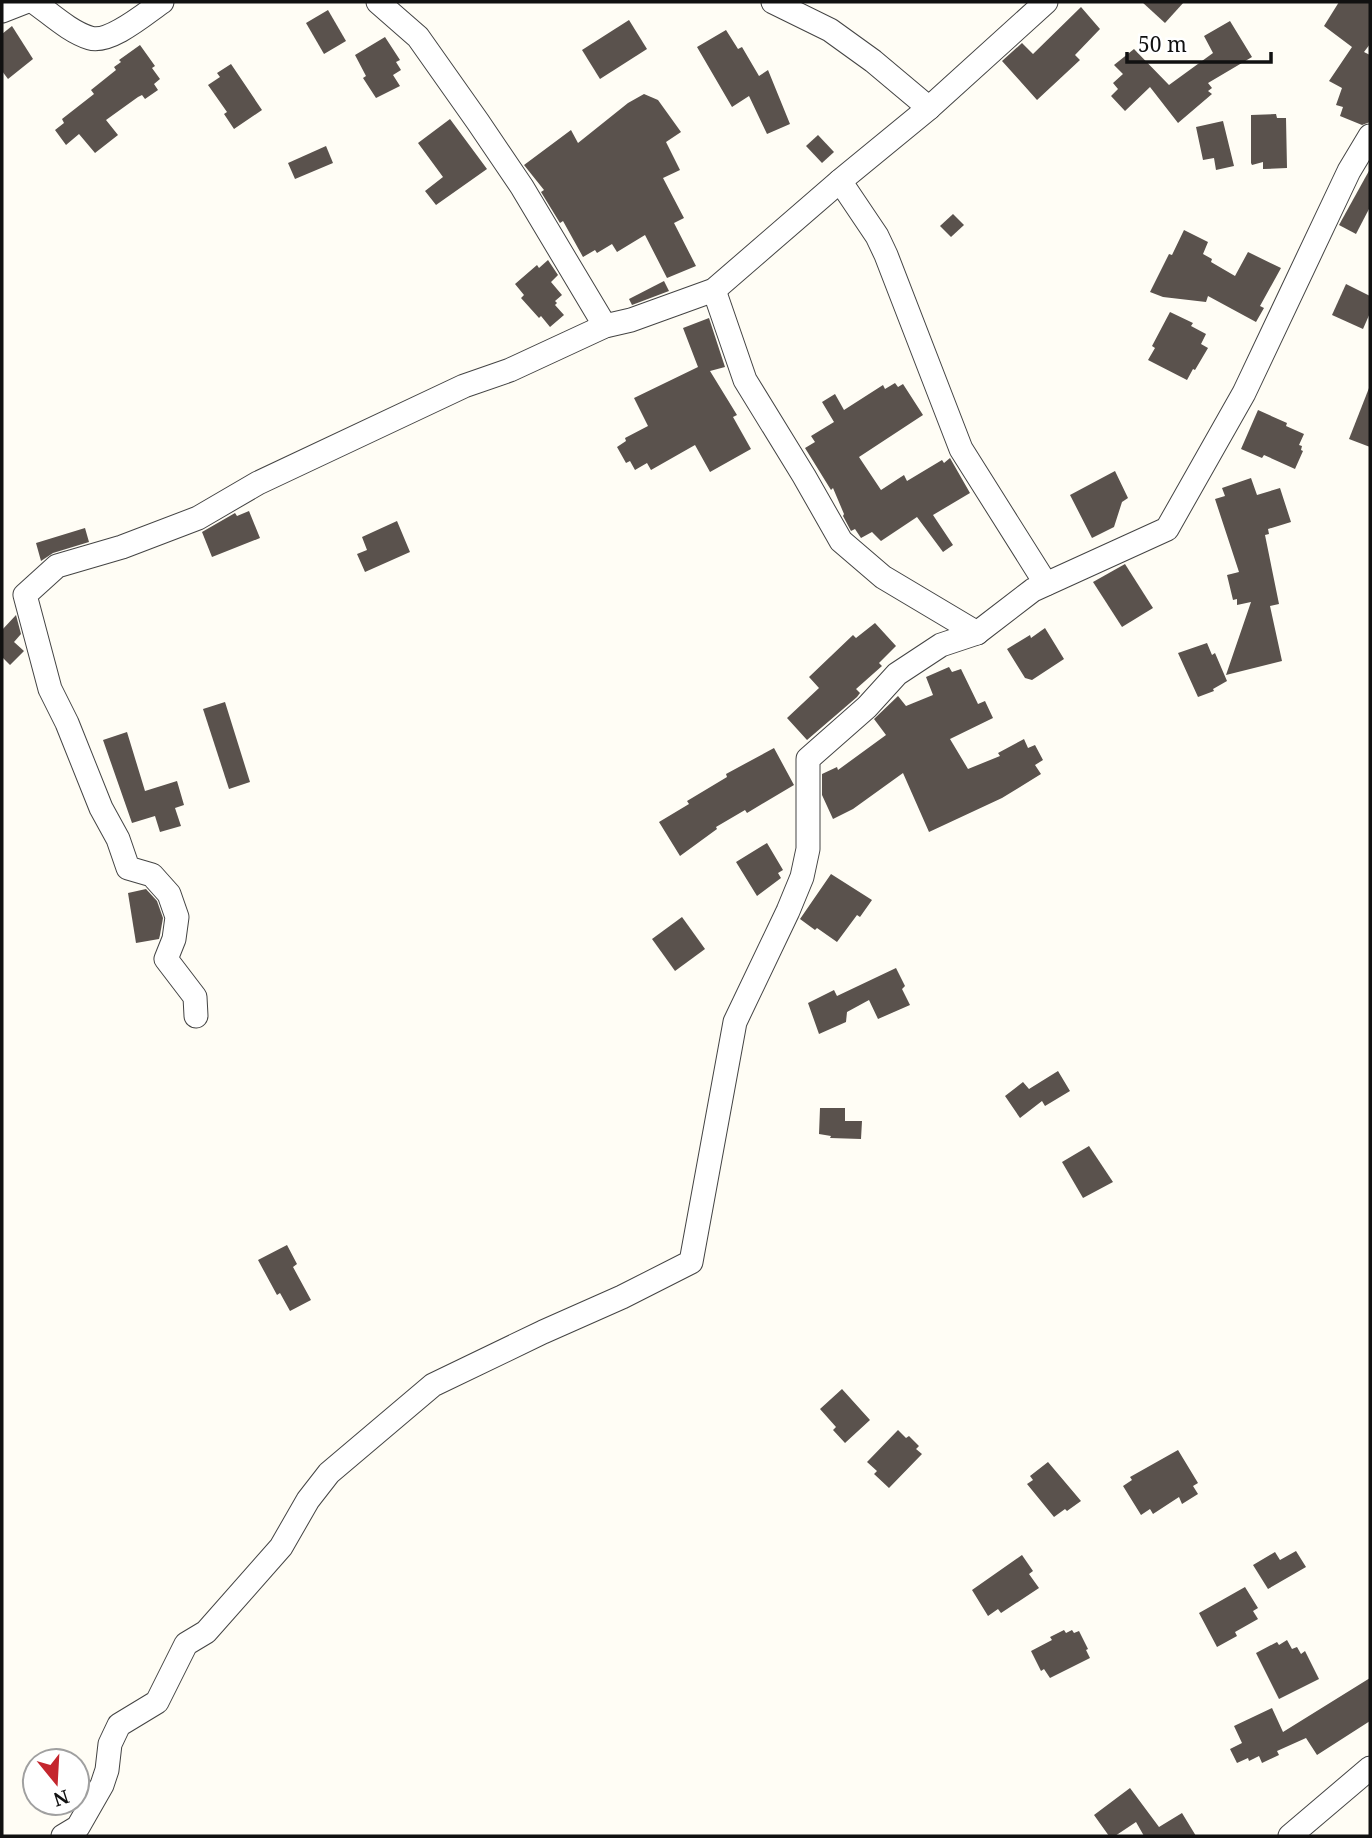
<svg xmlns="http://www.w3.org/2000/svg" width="1372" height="1838" viewBox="0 0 1372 1838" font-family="'Noto Serif',serif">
	<rect width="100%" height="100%" fill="#fffdf5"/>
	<g fill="#5a524d">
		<polygon points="1142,2 1184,2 1165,23"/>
		<polygon points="1339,2 1370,2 1370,44 1364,52 1370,55 1370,122 1362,125 1340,116 1343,107 1336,105 1342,88 1329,81 1352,47 1324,26"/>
		<polygon points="1081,7 1100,29 1075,55 1080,60 1037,100 1002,61 1022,43 1033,54"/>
		<polygon points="328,10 346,41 324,54 306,23"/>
		<polygon points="629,20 647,49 600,79 582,50"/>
		<polygon points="1230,21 1252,57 1208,83 1212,88 1208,91 1212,94 1178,123 1150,87 1125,111 1111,96 1118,89 1113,83 1123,74 1114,65 1134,49 1169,85 1213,53 1204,36"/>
		<polygon points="12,26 33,59 8,79 2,71 2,34"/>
		<polygon points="726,30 738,49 742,47 759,76 768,70 790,124 767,134 749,96 732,107 697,47"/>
		<polygon points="385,37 400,60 396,62 401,70 393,75 400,86 376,98 363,78 366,76 355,55"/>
		<polygon points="140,45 155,66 152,68 160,79 154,84 158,90 145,99 142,95 138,97 106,120 118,135 95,153 79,134 66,145 55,130 64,123 62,119 94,94 91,90 116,70 114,67 121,62 119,60"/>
		<polygon points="231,64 262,110 234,129 224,114 227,112 208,85 220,77 217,73"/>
		<polygon points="644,94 658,100 681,132 666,142 680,170 663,178 684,218 674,223 696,266 667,278 645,235 617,252 612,244 597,253 595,250 583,257 563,221 560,223 541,192 544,190 524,165 571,130 578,143 628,103"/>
		<polygon points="1276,114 1277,118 1286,118 1287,168 1263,169 1263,162 1252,165 1251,163 1251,115"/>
		<polygon points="450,119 487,169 436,205 425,191 443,177 418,143"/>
		<polygon points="1223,121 1234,166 1216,170 1214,158 1203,160 1196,127"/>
		<polygon points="818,135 834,152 822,163 806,146"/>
		<polygon points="326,146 333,163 295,179 288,163"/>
		<polygon points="1370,169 1370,207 1356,234 1339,225"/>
		<polygon points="953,214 964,225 951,237 940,226"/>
		<polygon points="1184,230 1208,242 1203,254 1212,259 1211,262 1235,276 1248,252 1281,268 1260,306 1264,308 1256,322 1208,296 1206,302 1163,297 1150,292 1169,254 1172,255"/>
		<polygon points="548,260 558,275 551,282 562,295 555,301 557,303 555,305 564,315 550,327 541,316 539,318 521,298 524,295 515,284 537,265 539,268"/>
		<polygon points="664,281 669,291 632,305 629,299"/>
		<polygon points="1346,284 1370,296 1370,313 1363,329 1332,315"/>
		<polygon points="1170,312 1193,323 1191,326 1206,334 1201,344 1208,348 1195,370 1193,369 1187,380 1148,360 1155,348 1152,346"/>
		<polygon points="709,318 725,367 710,371 737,415 733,417 751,449 710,472 695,445 651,470 647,463 635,470 630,461 626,463 617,447 626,441 625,438 648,426 634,398 698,367 683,328"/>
		<polygon points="895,383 898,387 903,384 923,415 859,457 881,490 904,475 907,481 942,460 944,463 950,458 970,493 933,515 953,545 943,552 917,517 881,541 872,532 861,538 855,529 851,531 843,516 844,514 833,488 831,490 805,448 815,442 811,436 834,422 822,402 835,394 844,410 883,385 885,389"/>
		<polygon points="1369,388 1370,388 1370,447 1349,439"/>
		<polygon points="1258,410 1287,423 1286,426 1304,434 1299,445 1302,446 1301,450 1303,451 1295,469 1264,455 1262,458 1241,449"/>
		<polygon points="1115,471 1128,498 1122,502 1114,527 1092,538 1070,495"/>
		<polygon points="1251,478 1257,495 1280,488 1291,522 1268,529 1269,534 1265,535 1279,604 1270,606 1282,661 1226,675 1251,602 1237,605 1237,599 1233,600 1227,575 1239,572 1215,499 1225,496 1222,488"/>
		<polygon points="249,511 260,538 212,557 202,532 235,513 237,516"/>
		<polygon points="397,521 410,552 365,572 357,554 367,550 362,537"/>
		<polygon points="85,528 89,542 53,553 41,561 36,543"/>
		<polygon points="1125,564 1153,608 1122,627 1093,582"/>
		<polygon points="16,615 21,634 14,642 24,651 10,665 2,657 2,630"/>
		<polygon points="875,623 896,646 879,663 882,666 856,689 860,693 857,697 807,740 787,718 819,688 809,677 853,635 856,638"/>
		<polygon points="1045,628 1064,659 1032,680 1025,678 1007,649 1030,635 1031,638"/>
		<polygon points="1207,643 1212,655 1215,653 1227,681 1213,689 1214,691 1198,697 1178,653"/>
		<polygon points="949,667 952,672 961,669 978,704 985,701 993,718 950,739 968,769 1000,756 998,753 1024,739 1028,748 1035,745 1043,760 1035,765 1041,774 1002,798 929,832 903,773 853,809 833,819 822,795 822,774 837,767 838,770 886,735 874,719 898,696 906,706 933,695 926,677"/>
		<polygon points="225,702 250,782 229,789 203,709"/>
		<polygon points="127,732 145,791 177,781 184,805 175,808 181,826 160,832 155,816 132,823 103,740"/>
		<polygon points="774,748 794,785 747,813 745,810 716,827 717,829 680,856 659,822 689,804 687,801 727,777 726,774"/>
		<polygon points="767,843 783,870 778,873 781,878 757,896 736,862"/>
		<polygon points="831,874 872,900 860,917 857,915 837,942 817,928 815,930 800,919"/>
		<polygon points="146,889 157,901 163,918 160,935 159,939 136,943 128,893"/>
		<polygon points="682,917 705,949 675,971 652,939"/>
		<polygon points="896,968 905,986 902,989 910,1005 878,1019 869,1000 847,1012 846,1022 819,1034 808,1003 834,990 837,996"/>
		<polygon points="1058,1071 1070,1091 1045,1106 1042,1101 1020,1118 1005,1096 1023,1082 1029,1089"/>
		<polygon points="820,1108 845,1108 845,1121 862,1121 861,1139 830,1138 831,1136 819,1134"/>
		<polygon points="1089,1146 1113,1182 1083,1198 1062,1162"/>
		<polygon points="287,1245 297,1264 293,1267 311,1300 290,1311 280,1293 277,1295 258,1260"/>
		<polygon points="842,1389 870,1420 845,1443 833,1430 836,1427 820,1409"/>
		<polygon points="898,1430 906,1438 909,1436 919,1446 916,1449 922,1454 889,1488 874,1474 877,1471 867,1462"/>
		<polygon points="1178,1450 1198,1483 1193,1486 1198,1494 1182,1504 1179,1497 1153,1514 1150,1509 1141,1515 1123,1486 1132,1480 1130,1477"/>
		<polygon points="1048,1462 1081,1501 1067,1511 1065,1509 1054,1517 1027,1484 1033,1480 1030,1476"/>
		<polygon points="1296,1551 1306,1567 1268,1589 1253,1565 1275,1552 1280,1560"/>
		<polygon points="1022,1555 1033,1571 1029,1574 1039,1588 1001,1613 998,1609 988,1616 972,1590"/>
		<polygon points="1245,1587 1258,1608 1253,1611 1258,1619 1235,1632 1237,1636 1217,1647 1199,1613"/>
		<polygon points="1064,1630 1066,1633 1072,1630 1074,1633 1079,1631 1088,1649 1086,1650 1090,1658 1050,1678 1044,1669 1041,1671 1031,1651 1052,1640 1050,1637"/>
		<polygon points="1287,1640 1292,1649 1297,1647 1301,1654 1305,1651 1319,1679 1279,1699 1256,1653 1277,1642 1279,1645"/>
		<polygon points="1370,1678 1370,1721 1317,1755 1306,1738 1277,1751 1279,1755 1262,1763 1259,1756 1249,1761 1248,1758 1237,1763 1230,1749 1242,1743 1234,1726 1272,1708 1283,1732"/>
		<polygon points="1130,1788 1159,1827 1182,1813 1196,1836 1144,1836 1136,1822 1115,1836 1109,1836 1094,1815"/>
	</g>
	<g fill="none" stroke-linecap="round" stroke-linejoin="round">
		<g stroke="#444" stroke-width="25">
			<g id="minor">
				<path d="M 34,2 C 51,14 70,32 90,38 C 110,44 146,13 162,2"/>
				<polyline points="378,2 418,37 478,122 522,187 605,326"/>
				<polyline points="773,2 830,30 873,61 929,108"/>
				<polyline points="2,11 25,2"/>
				<polyline points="840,181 877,236 886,255 961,449 1046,584"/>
				<polyline points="714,290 745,380 804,476 841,541 883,577 977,633"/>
				<polyline points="196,1016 195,997 166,959 174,939 177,917 169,894 152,875 128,868 118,839 101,808 67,723 50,689 25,595 57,566 122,547 198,518 258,483 464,386 510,370 605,326 631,320 714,290 840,181 929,108 1046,2"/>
				<polyline points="63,1836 78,1827 102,1785 107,1770 110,1744 119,1725 157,1702 186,1644 206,1632 281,1547 308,1500 329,1473 433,1385 543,1332 622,1297 691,1262 735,1022 788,911 802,877 808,849 808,759 867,707 897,674 941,645 977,633 1033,590 1167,529 1244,393 1349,171 1370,136"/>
				<polyline points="1290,1836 1370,1768"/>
			</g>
		</g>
		<use href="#minor" stroke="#fff" stroke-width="23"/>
	</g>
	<rect width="1372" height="1838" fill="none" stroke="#111111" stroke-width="7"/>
	<g transform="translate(56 1782) rotate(162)"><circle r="33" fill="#ffffff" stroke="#a0a0a0" stroke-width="2"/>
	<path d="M0-5L12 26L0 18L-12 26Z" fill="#c4262e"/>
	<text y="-10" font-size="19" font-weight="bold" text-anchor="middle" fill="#111111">N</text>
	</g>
	<path d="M1127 52v10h144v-10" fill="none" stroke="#111111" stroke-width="3.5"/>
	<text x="1138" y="52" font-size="21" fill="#111111" stroke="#ffffff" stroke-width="5" paint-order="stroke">50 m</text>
</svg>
